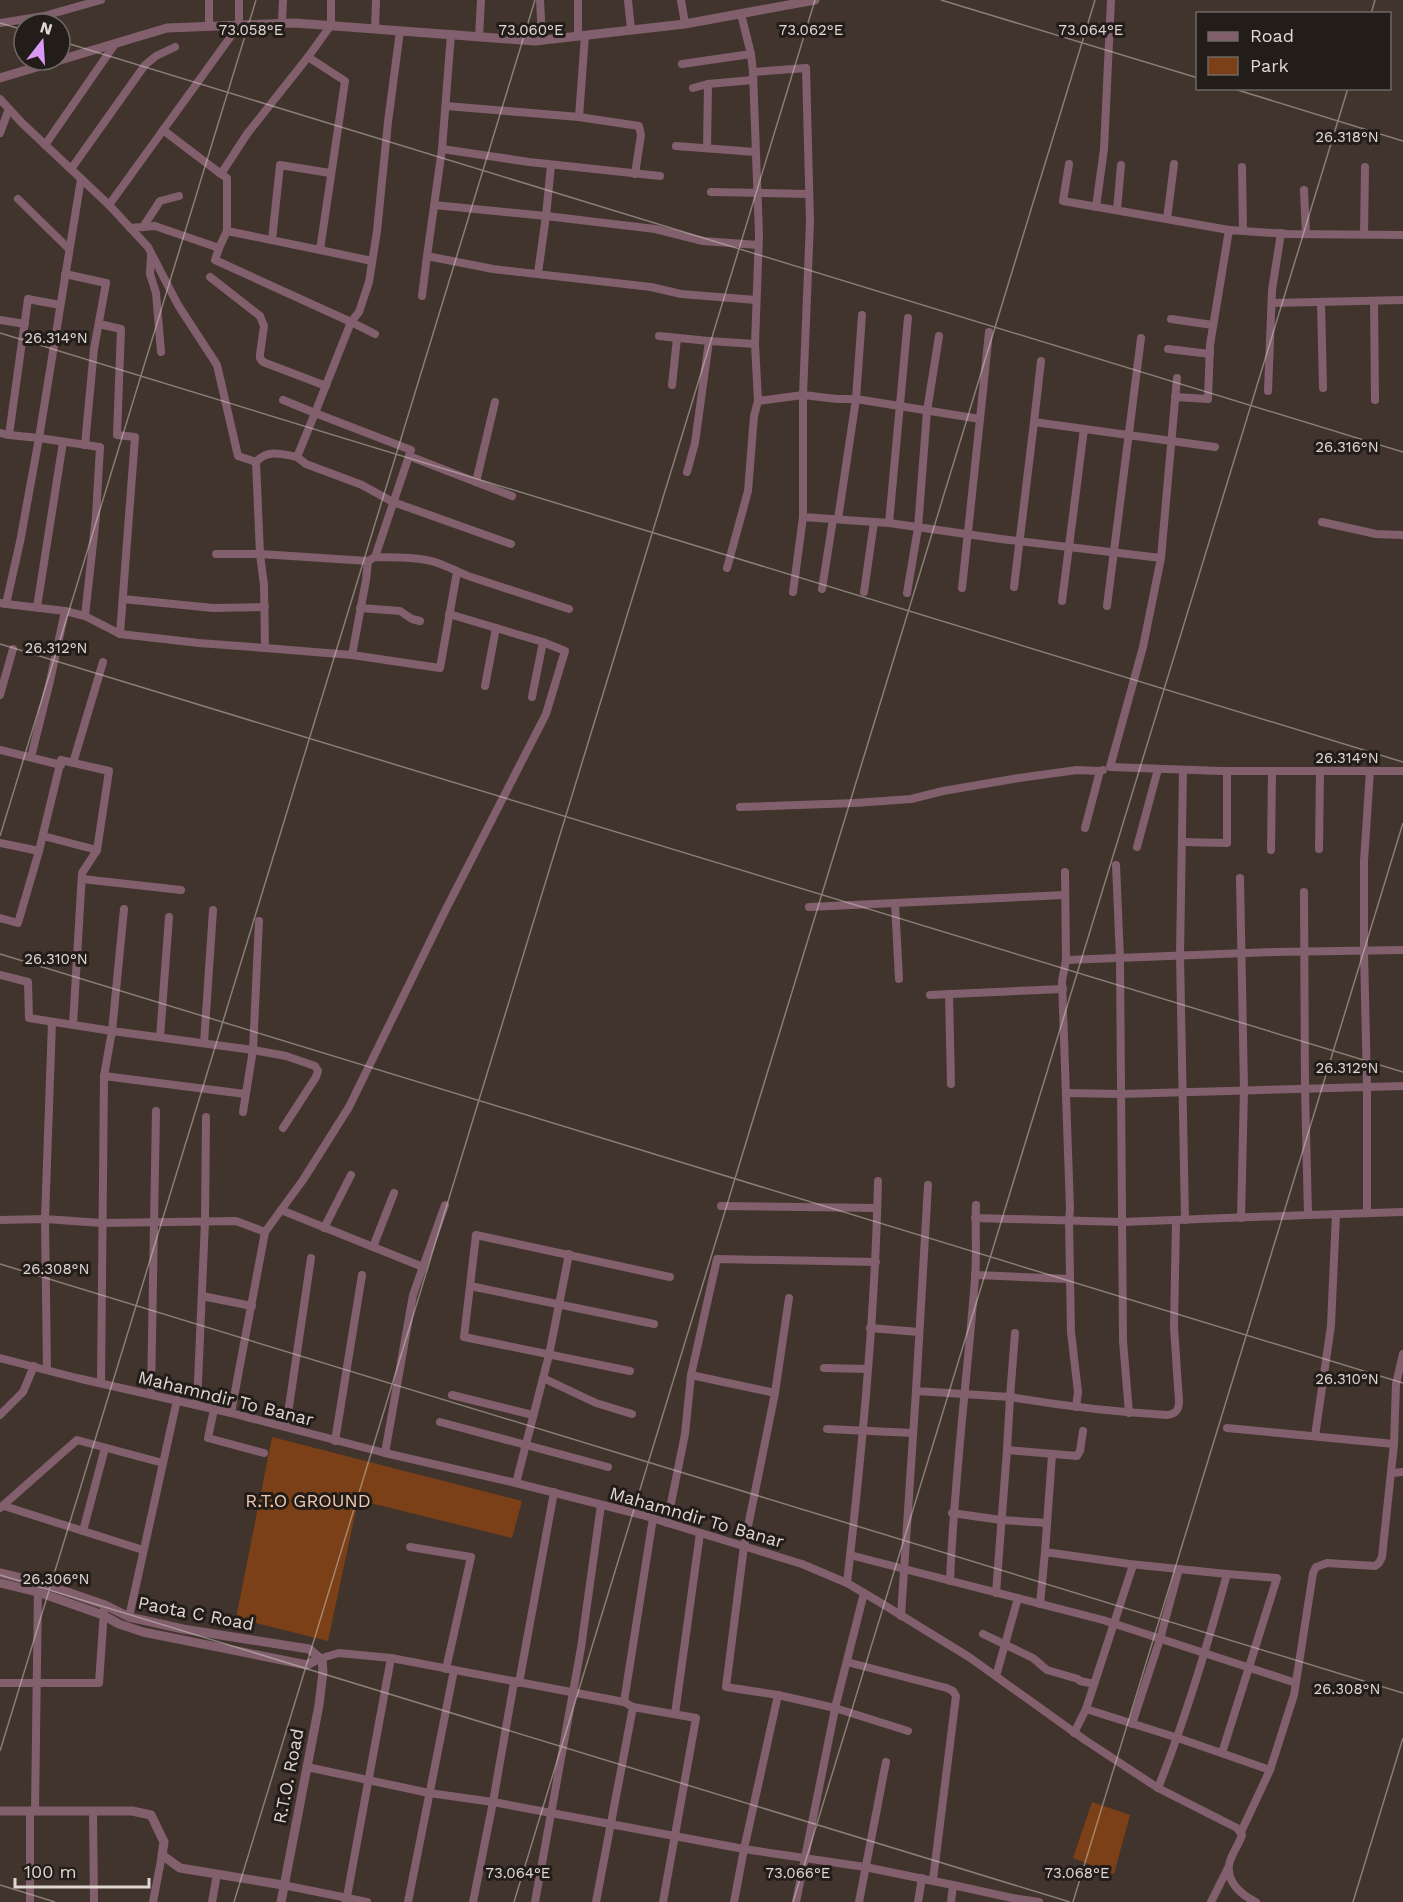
<svg xmlns="http://www.w3.org/2000/svg" width="1403" height="1902" viewBox="0 0 1403 1902" font-family="'Work Sans',sans-serif">
	<rect width="100%" height="100%" fill="#41342c"/>
	<g fill="#7b4017">
		<polygon points="272,1437 522,1501 512,1538 358,1500 328,1641 236,1618"/>
		<polygon points="1092,1802 1130,1815 1114,1874 1073,1858"/>
	</g>
	<g fill="none" stroke-linecap="round" stroke-linejoin="round">
		<g stroke="#825f6d" stroke-width="8">
			<polyline points="331,0 331,25 308,57 345,81 320,250 372,261"/>
			<polyline points="540,0 542,40"/>
			<polyline points="578,0 578,36"/>
			<polyline points="628,0 631,30"/>
			<polyline points="681,0 685,24"/>
			<polyline points="741,14 751,54 753,72 759,235 755,344 758,401 803,395 803,517 889,523 1001,539 1161,558"/>
			<polyline points="0,23 44,16 101,0"/>
			<polyline points="282,23 283,0"/>
			<polyline points="209,27 209,0"/>
			<polyline points="375,29 376,0"/>
			<polyline points="451,34 442,149 427,256 493,269 651,287 681,294 756,300"/>
			<polyline points="479,37 481,0"/>
			<polyline points="682,64 751,54"/>
			<polyline points="753,72 806,68 810,222 803,395 837,399 856,399 980,419 962,588"/>
			<polyline points="693,88 708,84 753,80"/>
			<polyline points="0,99 22,123 109,205 148,247 178,305 217,365 238,456 256,462 260,554 368,561 375,557 411,450 315,413 351,322 215,260 219,248 155,226 130,228"/>
			<polyline points="446,106 579,117 585,35"/>
			<polyline points="579,117 639,126 641,135 635,174"/>
			<polyline points="163,130 221,174 247,134 308,57"/>
			<polyline points="0,133 9,109"/>
			<polyline points="45,145 115,44"/>
			<polyline points="676,146 755,152"/>
			<polyline points="707,148 708,84"/>
			<polyline points="442,149 529,162 660,176"/>
			<polyline points="1069,164 1063,201 1229,230"/>
			<polyline points="551,165 546,216 655,229 703,241 758,245"/>
			<polyline points="1242,167 1243,231"/>
			<polyline points="71,169 145,65 156,56 175,47"/>
			<polyline points="1304,190 1306,234"/>
			<polyline points="711,192 809,194"/>
			<polyline points="18,199 69,249"/>
			<polyline points="109,205 239,25 239,0"/>
			<polyline points="434,205 546,216 538,273"/>
			<polyline points="1096,207 1104,149 1111,0"/>
			<polyline points="1117,210 1121,165"/>
			<polyline points="1167,219 1174,164"/>
			<polyline points="143,227 160,201 179,196"/>
			<polyline points="227,231 320,250"/>
			<polyline points="1364,234 1365,167"/>
			<polyline points="272,240 280,165 330,173"/>
			<polyline points="219,248 227,231 227,178 221,174"/>
			<polyline points="151,256 150,274 156,293 161,352"/>
			<polyline points="65,274 106,283 94,349 85,445"/>
			<polyline points="210,277 260,316 264,326 260,354 260,358 263,362 326,386"/>
			<polyline points="422,296 427,256"/>
			<polyline points="1374,301 1375,400"/>
			<polyline points="1272,303 1403,300"/>
			<polyline points="1321,303 1323,388"/>
			<polyline points="60,305 28,299 9,435 39,438 81,179"/>
			<polyline points="1171,319 1213,325"/>
			<polyline points="0,320 25,324"/>
			<polyline points="99,324 121,329 117,435 135,437 120,634"/>
			<polyline points="375,334 351,322 359,312 369,282 377,231 388,122 400,31"/>
			<polyline points="659,336 709,341 755,344"/>
			<polyline points="1168,349 1210,354"/>
			<polyline points="1177,378 1161,558 1143,647 1110,767 1221,771 1403,771"/>
			<polyline points="672,385 677,338"/>
			<polyline points="1268,391 1272,290 1281,233"/>
			<polyline points="1175,397 1208,399 1210,345 1229,230 1288,234 1403,235"/>
			<polyline points="980,419 989,332"/>
			<polyline points="1034,422 1041,361"/>
			<polyline points="0,433 9,435"/>
			<polyline points="409,456 512,496"/>
			<polyline points="297,457 306,464 362,485 393,502 511,544"/>
			<path d="M 256,462 C 268,449 282,454 297,457 L 315,413 L 283,400"/>
			<polyline points="687,472 695,443 709,341"/>
			<polyline points="476,482 495,402"/>
			<polyline points="838,519 856,399 862,315"/>
			<polyline points="1322,522 1376,534 1403,535"/>
			<polyline points="889,523 908,318"/>
			<path d="M 375,557 C 398,558 424,556 445,566 C 454,569 462,574 471,577 L 569,609"/>
			<polyline points="727,568 748,491 754,416 758,401"/>
			<polyline points="1014,587 1034,422 1215,447"/>
			<polyline points="822,589 833,519"/>
			<polyline points="793,592 803,517"/>
			<polyline points="864,592 874,522"/>
			<polyline points="907,593 918,528 927,411 939,336"/>
			<polyline points="123,599 213,608 265,607"/>
			<polyline points="1062,601 1084,429"/>
			<polyline points="0,603 6,604 20,542 39,438 100,447 96,516 85,616"/>
			<polyline points="6,604 65,611 50,681 31,757"/>
			<polyline points="1107,606 1141,338"/>
			<polyline points="37,607 63,442"/>
			<polyline points="360,608 400,611 412,619 420,621"/>
			<polyline points="65,611 85,616 120,634 199,643 265,648 264,585 260,554 216,554"/>
			<polyline points="449,614 543,642 532,697"/>
			<polyline points="265,648 352,655 440,668 457,572"/>
			<polyline points="352,655 366,580 368,561"/>
			<polyline points="485,686 496,628"/>
			<polyline points="0,695 13,649"/>
			<polyline points="0,750 61,765"/>
			<polyline points="73,763 103,662"/>
			<polyline points="1183,770 1180,955 1185,1220"/>
			<polyline points="740,807 855,803 911,799 943,791 1019,778 1077,770 1100,771"/>
			<polyline points="1085,828 1100,771 1103,770"/>
			<polyline points="43,836 97,850 82,873 73,1025"/>
			<polyline points="1182,842 1227,843 1227,771"/>
			<polyline points="0,843 39,851"/>
			<polyline points="1137,847 1158,769"/>
			<polyline points="1319,849 1320,771"/>
			<polyline points="1271,850 1272,771"/>
			<polyline points="1116,865 1120,958 1123,1341 1129,1413"/>
			<polyline points="1065,872 1066,960"/>
			<polyline points="1240,878 1244,1090 1241,1218"/>
			<polyline points="82,879 181,890"/>
			<polyline points="895,903 899,979"/>
			<polyline points="809,907 1065,895"/>
			<polyline points="0,918 18,923 39,851 61,760 109,771 97,850"/>
			<polyline points="0,975 28,982 29,1018 112,1031 124,909"/>
			<polyline points="949,994 951,1084"/>
			<polyline points="930,995 1063,989"/>
			<polyline points="52,1022 45,1219 102,1223 236,1221 265,1232 231,1413"/>
			<polyline points="160,1037 169,917"/>
			<polyline points="204,1043 213,910"/>
			<polyline points="104,1076 245,1094"/>
			<polyline points="1066,1093 1121,1094 1403,1086"/>
			<polyline points="243,1112 253,1050 259,921"/>
			<polyline points="928,1185 916,1391 1010,1397 1015,1333"/>
			<polyline points="721,1206 877,1208"/>
			<polyline points="281,1210 423,1267"/>
			<polyline points="1367,1213 1367,1087 1364,951 1364,861 1370,771"/>
			<polyline points="1308,1215 1403,1212"/>
			<polyline points="975,1218 1122,1222 1308,1215 1305,1089 1304,892"/>
			<polyline points="0,1220 45,1219 47,1370"/>
			<polyline points="324,1228 351,1175"/>
			<polyline points="265,1232 303,1180 349,1107 445,911 546,714 565,651 543,642"/>
			<polyline points="373,1247 394,1193"/>
			<polyline points="975,1275 1070,1279"/>
			<polyline points="470,1286 654,1324"/>
			<polyline points="202,1296 252,1306"/>
			<polyline points="789,1298 775,1393 744,1546 726,1687 778,1695 835,1708 908,1731"/>
			<polyline points="870,1328 919,1332"/>
			<path d="M 0,1358 L 77,1378 L 231,1413 L 385,1453 L 516,1483 L 642,1515 L 802,1564 L 847,1583 L 881,1603 L 969,1657 L 1085,1740 L 1158,1788 L 1237,1828 L 1242,1835 C 1239,1844 1233,1852 1230,1861 C 1224,1880 1241,1895 1256,1902"/>
			<polyline points="824,1368 867,1369"/>
			<polyline points="630,1371 464,1337 476,1235 670,1277"/>
			<polyline points="691,1375 775,1393"/>
			<polyline points="543,1378 596,1403 632,1414"/>
			<polyline points="101,1383 104,1076 112,1031 253,1050 286,1056 315,1066 318,1071 316,1077 283,1128"/>
			<polyline points="151,1394 156,1111"/>
			<polyline points="452,1395 533,1415"/>
			<polyline points="197,1405 205,1221 206,1117"/>
			<polyline points="1076,1407 1078,1392 1071,1332 1069,1220 1070,1209 1062,981 1066,960 1275,952 1403,950"/>
			<polyline points="214,1409 208,1438 264,1453"/>
			<polyline points="0,1415 23,1392 34,1366"/>
			<polyline points="440,1422 608,1467"/>
			<polyline points="286,1427 311,1258"/>
			<polyline points="1227,1428 1394,1444"/>
			<polyline points="827,1429 913,1433"/>
			<path d="M 1083,1431 L 1080,1451 L 1077,1456 L 1007,1450 L 1010,1397 C 1063,1406 1114,1412 1167,1415 C 1176,1414 1179,1410 1179,1401 L 1174,1327 L 1176,1220"/>
			<polyline points="1315,1436 1331,1326 1336,1214"/>
			<polyline points="335,1441 362,1275"/>
			<polyline points="385,1453 413,1295 445,1205"/>
			<path d="M 1052,1455 L 1045,1552 L 1130,1564 L 1227,1574 C 1207,1647 1186,1718 1158,1788"/>
			<polyline points="1392,1473 1403,1472"/>
			<polyline points="516,1483 549,1355 569,1254"/>
			<polyline points="4,1506 143,1550"/>
			<polyline points="0,1508 77,1440 163,1463"/>
			<polyline points="952,1513 1001,1520 1047,1523"/>
			<polyline points="667,1523 685,1434 691,1375 717,1259 876,1262"/>
			<polyline points="83,1531 105,1448"/>
			<polyline points="410,1547 471,1557 446,1669"/>
			<polyline points="850,1555 1103,1620 1296,1683"/>
			<path d="M 950,1581 C 954,1480 967,1380 975,1279 C 977,1254 975,1230 976,1205"/>
			<path d="M 847,1583 C 862,1450 875,1315 878,1181"/>
			<polyline points="996,1593 1007,1450"/>
			<polyline points="1040,1604 1045,1552"/>
			<polyline points="901,1616 916,1391"/>
			<polyline points="129,1617 177,1400"/>
			<polyline points="983,1634 1033,1658 1047,1670 1078,1679 1080,1681 1094,1684"/>
			<polyline points="322,1660 325,1657 339,1653 391,1658 624,1702 633,1707 696,1718 663,1902"/>
			<polyline points="847,1662 947,1688 953,1691 956,1696 933,1880"/>
			<polyline points="996,1676 1018,1598"/>
			<polyline points="0,1683 99,1683 104,1610"/>
			<polyline points="519,1683 554,1492"/>
			<polyline points="624,1702 653,1518"/>
			<polyline points="1086,1709 1133,1565"/>
			<polyline points="675,1714 700,1533"/>
			<polyline points="1132,1724 1160,1639 1179,1569"/>
			<polyline points="1074,1733 1086,1709 1178,1738 1270,1770"/>
			<polyline points="1222,1753 1277,1578 1227,1574"/>
			<polyline points="307,1767 429,1793 493,1802 744,1849 865,1867 953,1885 951,1902"/>
			<polyline points="35,1811 38,1589"/>
			<polyline points="93,1811 94,1902"/>
			<polyline points="1241,1832 1270,1770 1294,1695 1313,1573 1316,1567 1327,1563 1375,1566 1379,1563 1382,1557 1394,1444 1396,1384 1403,1354"/>
			<polyline points="283,1885 367,1902"/>
			<polyline points="953,1885 1012,1898 1039,1902"/>
			<polyline points="30,1902 30,1811"/>
			<polyline points="153,1902 162,1855"/>
			<polyline points="212,1902 217,1874"/>
			<polyline points="346,1902 391,1658"/>
			<polyline points="408,1902 454,1670"/>
			<polyline points="473,1902 493,1802 514,1682"/>
			<polyline points="535,1902 581,1648 601,1505"/>
			<polyline points="596,1902 633,1707"/>
			<polyline points="734,1902 744,1849 778,1695"/>
			<polyline points="796,1902 836,1704 864,1593"/>
			<polyline points="859,1902 886,1762"/>
			<polyline points="918,1902 922,1878"/>
			<polyline points="1211,1902 1228,1868"/>
		</g>
		<g stroke="#825f6d" stroke-width="9">
			<polyline points="0,78 167,28 295,23 535,41 685,24 815,0"/>
			<polyline points="0,1573 38,1582 105,1605 129,1617 183,1629 309,1649 322,1660 323,1672 319,1705 281,1902"/>
			<polyline points="0,1583 38,1592 103,1615 119,1624 143,1632 307,1665 318,1659"/>
			<polyline points="0,1811 132,1811 151,1815 164,1842 162,1855 180,1868 283,1885"/>
		</g>
	</g>
	<path fill="none" stroke="#e0d7d2" stroke-width="1.5" stroke-opacity="0.45" d="M 941,0 L 1198,78M 1371,14 L 1375,0M 0,23 L 24,30M 60,41 L 1403,452M 1231,88 L 1403,141M 0,333 L 1403,762M 0,644 L 1403,1072M 0,836 L 256,0M 0,954 L 1403,1383M 0,1264 L 1403,1693M 0,1575 L 1070,1902M 0,1751 L 535,0M 0,1885 L 55,1902M 234,1902 L 815,0M 514,1902 L 1095,0M 793,1902 L 1348,88M 1073,1902 L 1403,823M 1353,1902 L 1403,1738"/>
	<g text-anchor="middle" dominant-baseline="central" stroke-width="6" stroke-linejoin="round" paint-order="stroke">
		<g font-size="18" fill="#e0d7d2" stroke="#231d19">
			<text transform="translate(226 1398) rotate(14)">Mahamndir To Banar</text>
			<text transform="translate(697 1517) rotate(16)">Mahamndir To Banar</text>
			<text transform="translate(196 1613) rotate(11)">Paota C Road</text>
			<text transform="translate(288 1776) rotate(-79)">R.T.O. Road</text>
		</g>
		<g font-size="18" fill="#f2cab2" stroke="#231d19">
			<text x="308" y="1500">R.T.O GROUND</text>
		</g>
	</g>
	<g font-size="15" text-anchor="middle" fill="#e0d7d2" stroke="#231d19" stroke-width="6" stroke-linejoin="round" paint-order="stroke">
		<text x="251" y="35">73.058°E</text>
		<text x="531" y="35">73.060°E</text>
		<text x="811" y="35">73.062°E</text>
		<text x="1091" y="35">73.064°E</text>
		<text x="1347" y="142">26.318°N</text>
		<text x="56" y="343">26.314°N</text>
		<text x="1347" y="452">26.316°N</text>
		<text x="56" y="653">26.312°N</text>
		<text x="1347" y="763">26.314°N</text>
		<text x="56" y="964">26.310°N</text>
		<text x="1347" y="1073">26.312°N</text>
		<text x="56" y="1274">26.308°N</text>
		<text x="1347" y="1384">26.310°N</text>
		<text x="56" y="1584">26.306°N</text>
		<text x="1347" y="1694">26.308°N</text>
		<text x="518" y="1878">73.064°E</text>
		<text x="798" y="1878">73.066°E</text>
		<text x="1077" y="1878">73.068°E</text>
	</g>
	<rect x="1196" y="12" width="195" height="78" fill="#231d19" stroke="#6f6763" stroke-width="1.5"/>
	<rect x="1208" y="32" width="30" height="9" fill="#825f6d" stroke="#6f6763" stroke-width="1.5"/>
	<text x="1250" y="42" font-size="18" fill="#e0d7d2">Road</text>
	<rect x="1208" y="57" width="30" height="18" fill="#7b4017" stroke="#6f6763" stroke-width="1.5"/>
	<text x="1250" y="72" font-size="18" fill="#e0d7d2">Park</text>
	<g transform="translate(42 42) rotate(17)"><circle r="28" fill="#231d19" stroke="#6f6763" stroke-width="1.5"/>
	<path d="M0-4.5L10 22L0 15L-10 22Z" fill="#d99af7"/>
	<text y="-9" font-size="16" font-weight="bold" text-anchor="middle" fill="#e0d7d2">N</text>
	</g>
	<path d="M15 1878v9h134v-9" fill="none" stroke="#e0d7d2" stroke-width="3"/>
	<text x="24" y="1878" font-size="18" fill="#e0d7d2" stroke="#231d19" stroke-width="4.5" paint-order="stroke">100 m</text>
</svg>
